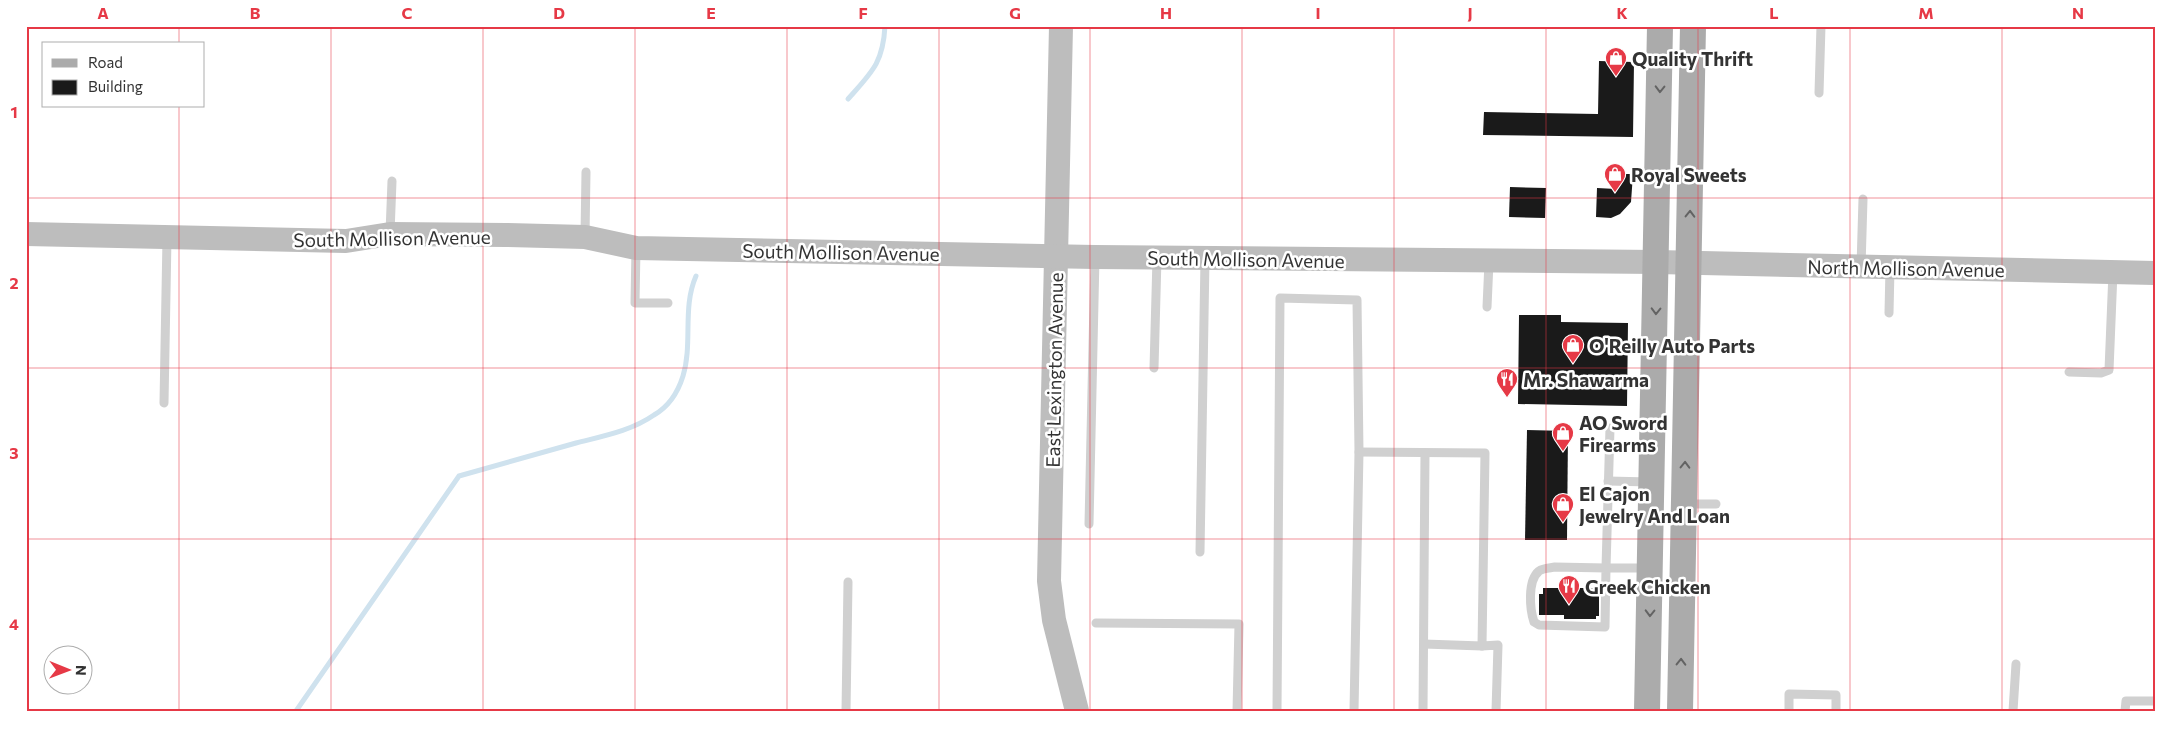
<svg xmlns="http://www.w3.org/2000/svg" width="2181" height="737" viewBox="0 0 2181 737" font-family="Commissioner,sans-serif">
	<rect width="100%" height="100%" fill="#fff"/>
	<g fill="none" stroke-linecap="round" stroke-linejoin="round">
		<g stroke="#cfe2ee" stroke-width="5">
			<path d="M 848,99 C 872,72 883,63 885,26"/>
			<path d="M 296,711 L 459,476 C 498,465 537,454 576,443 C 603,436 631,431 654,415 C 668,407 678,392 683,376 C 693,343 682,308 696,276"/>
		</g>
	</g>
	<g fill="#1a1a1a">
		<polygon points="1599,61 1634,62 1633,137 1483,135 1484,112 1598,114"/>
		<polygon points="1617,174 1633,174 1631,202 1620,214 1611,218 1596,217 1597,188 1616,189"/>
		<polygon points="1510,187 1546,188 1545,218 1509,217"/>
		<polygon points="1519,315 1561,315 1561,322 1628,323 1627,406 1518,404"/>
		<polygon points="1527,430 1568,431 1567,540 1525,540"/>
		<polygon points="1543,588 1595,588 1595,592 1599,592 1599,616 1596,616 1596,619 1564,619 1564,615 1539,615 1539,594 1543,594"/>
	</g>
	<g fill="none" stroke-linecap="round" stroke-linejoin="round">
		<g stroke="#d0d0d0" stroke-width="9">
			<polyline points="1819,93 1821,26"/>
			<polyline points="390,233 392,181"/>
			<polyline points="585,236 586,172"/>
			<polyline points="636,248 635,303 668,303"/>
			<polyline points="1861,267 1863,199"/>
			<polyline points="1487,307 1489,262"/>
			<polyline points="1889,313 1890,268"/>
			<polyline points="1154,368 1157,258"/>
			<polyline points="2069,372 2101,373 2109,370 2113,272"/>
			<polyline points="164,403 167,238"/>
			<polyline points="1610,428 1606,568 1648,568"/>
			<polyline points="1359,452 1485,453 1482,646 1498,645 1496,711"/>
			<polyline points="1608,481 1650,482"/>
			<polyline points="1686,504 1716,504"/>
			<polyline points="1089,524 1095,257"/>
			<polyline points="1200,552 1205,259"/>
			<path d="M 1555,567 L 1606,568 L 1605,627 L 1539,625 L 1534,622 C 1530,610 1527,581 1539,571 C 1543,568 1550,568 1555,567 Z"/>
			<polyline points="1096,623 1239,624 1237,711"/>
			<polyline points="1424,644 1482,646"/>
			<polyline points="846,711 848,582"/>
			<polyline points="1277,711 1280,298 1357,300 1359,452 1354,711"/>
			<polyline points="1423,711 1425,453"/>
			<polyline points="1789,711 1789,694 1836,695 1836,711"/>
			<polyline points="2013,711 2016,664"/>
			<polyline points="2125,711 2126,701 2155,701"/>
		</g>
		<g stroke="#bdbdbd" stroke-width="24">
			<polyline points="1061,26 1049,581 1054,620 1077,711"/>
			<polyline points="26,234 346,241 390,234 506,235 585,237 636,248 1095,257 1657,262 2155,273"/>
		</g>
		<g stroke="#ababab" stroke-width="26">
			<polyline points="1647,711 1660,26"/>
			<polyline points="1680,711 1693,26"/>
		</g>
	</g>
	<defs><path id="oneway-chevron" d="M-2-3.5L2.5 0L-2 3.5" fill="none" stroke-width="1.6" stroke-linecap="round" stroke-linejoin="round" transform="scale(1.25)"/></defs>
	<g stroke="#636363">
		<use href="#oneway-chevron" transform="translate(1660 89) rotate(91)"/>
		<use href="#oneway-chevron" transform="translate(1690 214) rotate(-89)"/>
		<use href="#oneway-chevron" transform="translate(1656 311) rotate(91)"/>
		<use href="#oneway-chevron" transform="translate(1685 465) rotate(-89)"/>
		<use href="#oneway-chevron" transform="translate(1650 613) rotate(91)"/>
		<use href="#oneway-chevron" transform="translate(1681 662) rotate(-89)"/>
	</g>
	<path fill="none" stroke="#e63946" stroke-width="1" stroke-opacity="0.55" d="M 179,26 L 179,44M 331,26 L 331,711M 483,26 L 483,711M 635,26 L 635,711M 787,26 L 787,711M 939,26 L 939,711M 1090,26 L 1090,711M 1242,26 L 1242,711M 1394,26 L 1394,711M 1546,26 L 1546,711M 1698,26 L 1698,711M 1850,26 L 1850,711M 2002,26 L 2002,711M 179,106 L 179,711M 26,198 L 2155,198M 26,368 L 2155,368M 26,539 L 2155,539"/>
	<defs>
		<g id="shop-pin" transform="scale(1.125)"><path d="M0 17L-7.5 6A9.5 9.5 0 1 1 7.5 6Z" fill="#e63946" stroke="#fff"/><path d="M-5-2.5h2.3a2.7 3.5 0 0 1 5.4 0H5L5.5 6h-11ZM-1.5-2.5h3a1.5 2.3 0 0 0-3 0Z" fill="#fff"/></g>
		<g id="restaurant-pin" transform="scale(1.125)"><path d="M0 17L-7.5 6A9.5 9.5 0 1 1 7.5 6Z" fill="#e63946" stroke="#fff"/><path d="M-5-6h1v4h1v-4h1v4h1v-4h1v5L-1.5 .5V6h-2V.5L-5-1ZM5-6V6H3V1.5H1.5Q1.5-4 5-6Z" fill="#fff"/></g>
	</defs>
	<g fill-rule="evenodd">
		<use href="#shop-pin" x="1616" y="58"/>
		<use href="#shop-pin" x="1615" y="174"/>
		<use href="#shop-pin" x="1573" y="345"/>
		<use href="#restaurant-pin" x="1507" y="379"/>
		<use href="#shop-pin" x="1563" y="433"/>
		<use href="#shop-pin" x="1563" y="504"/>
		<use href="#restaurant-pin" x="1569" y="586"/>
	</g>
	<g text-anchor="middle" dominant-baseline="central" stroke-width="5" stroke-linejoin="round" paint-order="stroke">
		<g font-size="19" font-weight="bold" fill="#333" stroke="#fff" text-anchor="start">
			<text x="1632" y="58">Quality Thrift</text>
			<text x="1631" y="174">Royal Sweets</text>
			<text x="1589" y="345">O'Reilly Auto Parts</text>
			<text x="1523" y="379">Mr. Shawarma</text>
			<text x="1579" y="422">AO Sword<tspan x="1579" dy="22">Firearms</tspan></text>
			<text x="1579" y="493">El Cajon<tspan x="1579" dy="22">Jewelry And Loan</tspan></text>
			<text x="1585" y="586">Greek Chicken</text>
		</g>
		<g font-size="19" fill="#333" stroke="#fff">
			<text transform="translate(392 238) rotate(-1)">South Mollison Avenue</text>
			<text transform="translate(841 252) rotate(1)">South Mollison Avenue</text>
			<text transform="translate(1246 259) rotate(1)">South Mollison Avenue</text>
			<text transform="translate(1906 268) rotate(1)">North Mollison Avenue</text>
			<text transform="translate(1054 370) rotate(-89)">East Lexington Avenue</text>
		</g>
	</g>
	<rect width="2181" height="737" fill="none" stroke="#ffffff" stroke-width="55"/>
	<rect x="42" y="42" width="162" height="65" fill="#ffffff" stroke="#adadad"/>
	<rect x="52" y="59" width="25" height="8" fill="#ababab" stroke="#adadad"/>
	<text x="88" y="68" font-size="15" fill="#333333">Road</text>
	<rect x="52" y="80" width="25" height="15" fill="#1a1a1a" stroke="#adadad"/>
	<text x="88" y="92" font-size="15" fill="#333333">Building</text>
	<g transform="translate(68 670) rotate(91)"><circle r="24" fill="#ffffff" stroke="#adadad"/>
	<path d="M0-4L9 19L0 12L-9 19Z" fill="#e63946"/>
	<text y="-8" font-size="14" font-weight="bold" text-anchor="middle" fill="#333333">N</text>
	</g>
	<rect x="28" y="28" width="2126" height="682" fill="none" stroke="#e63946" stroke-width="2"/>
	<g font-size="16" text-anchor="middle" font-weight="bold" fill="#e63946">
		<text x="103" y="19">A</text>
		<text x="255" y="19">B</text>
		<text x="407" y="19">C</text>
		<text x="559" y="19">D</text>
		<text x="711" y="19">E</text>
		<text x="863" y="19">F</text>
		<text x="1015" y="19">G</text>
		<text x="1166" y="19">H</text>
		<text x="1318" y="19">I</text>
		<text x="1470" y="19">J</text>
		<text x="1622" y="19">K</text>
		<text x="1774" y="19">L</text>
		<text x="1926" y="19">M</text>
		<text x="2078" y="19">N</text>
		<text x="14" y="118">1</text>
		<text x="14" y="289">2</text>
		<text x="14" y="459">3</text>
		<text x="14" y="630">4</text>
	</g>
</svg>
